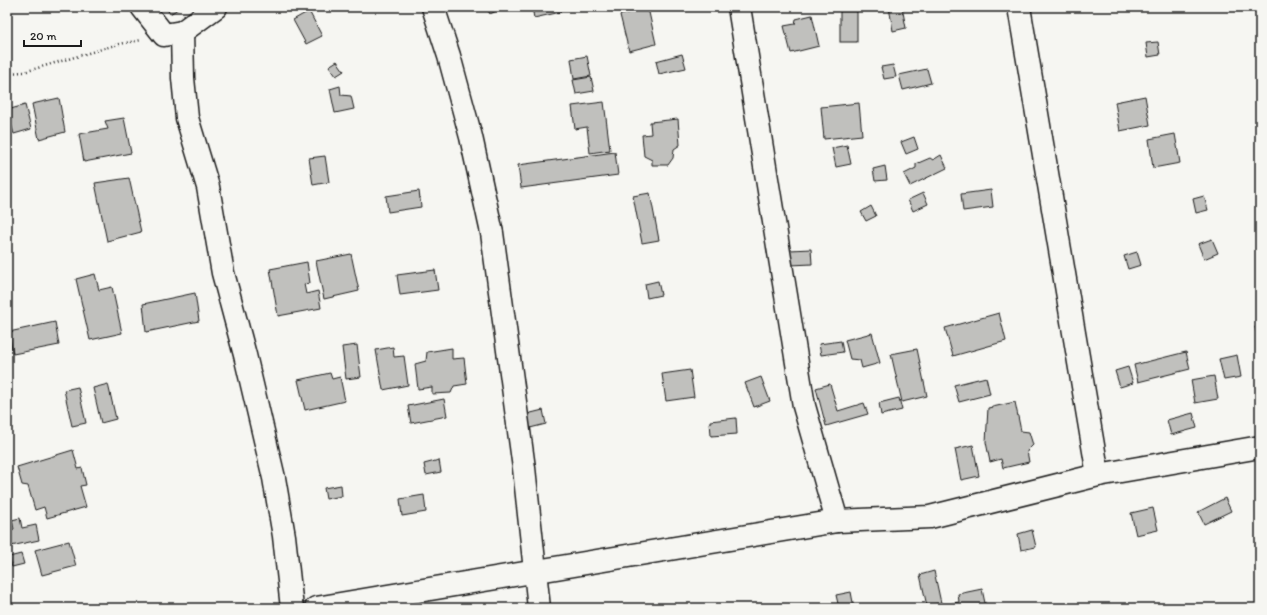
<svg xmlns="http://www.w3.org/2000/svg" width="1267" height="615" viewBox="0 0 1267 615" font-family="Itim,sans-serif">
	<rect width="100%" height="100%" fill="#f6f6f2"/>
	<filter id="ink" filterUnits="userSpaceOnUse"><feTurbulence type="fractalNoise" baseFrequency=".025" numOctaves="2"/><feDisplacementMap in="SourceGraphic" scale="8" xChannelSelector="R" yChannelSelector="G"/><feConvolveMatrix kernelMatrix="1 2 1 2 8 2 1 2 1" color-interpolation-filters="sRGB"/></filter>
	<g filter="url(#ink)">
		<g fill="#c0c0bd" stroke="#1c1c1c">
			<polygon points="166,7 181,7 170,14"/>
			<polygon points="486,7 505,7 490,14"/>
			<polygon points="532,7 560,7 561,12 534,18"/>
			<polygon points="889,7 902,7 906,28 893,31"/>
			<polygon points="648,8 656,44 629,51 620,15"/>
			<polygon points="309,11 322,36 306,44 293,20"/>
			<rect x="840" y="11" width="17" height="31"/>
			<polygon points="812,15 819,46 791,53 784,26 795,24 796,19"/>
			<polygon points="1158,42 1160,55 1148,57 1146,43"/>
			<polygon points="682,54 686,68 659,74 656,61"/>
			<polygon points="587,56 591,76 574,79 571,59"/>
			<polygon points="337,61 344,71 336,76 329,66"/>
			<polygon points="893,65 896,77 884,79 881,67"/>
			<polygon points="927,69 931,83 903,90 899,75"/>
			<polygon points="591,77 594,91 576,94 573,80"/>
			<polygon points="340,86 341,95 351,96 354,109 335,113 330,89"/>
			<polygon points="1145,96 1150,125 1120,131 1115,102"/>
			<polygon points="59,98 65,132 39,139 32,104"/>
			<polygon points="604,102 610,150 590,153 587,127 575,129 572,106"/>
			<polygon points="859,103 862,135 824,139 821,107"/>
			<polygon points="25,105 31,129 14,134 7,110"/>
			<polygon points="124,118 131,153 84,162 79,134 108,129 105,121"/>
			<polygon points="678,119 680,145 674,149 673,158 668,165 652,165 652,160 644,156 642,135 651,134 650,122"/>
			<polygon points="1175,134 1180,163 1153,168 1149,139"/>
			<polygon points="914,137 918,149 906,154 901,142"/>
			<polygon points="847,145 851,164 836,167 832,148"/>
			<polygon points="615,152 618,175 521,188 518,165"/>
			<polygon points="941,155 947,168 910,186 904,174 916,168 916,164 930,158 933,160"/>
			<polygon points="325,156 329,182 313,185 309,158"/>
			<polygon points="885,166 887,180 875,181 873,169"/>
			<polygon points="129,178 141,232 107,241 95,183"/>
			<polygon points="991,190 993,207 963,211 961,194"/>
			<polygon points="419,191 421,207 388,212 386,196"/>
			<polygon points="650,193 659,240 642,243 633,196"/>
			<polygon points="923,193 928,204 913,211 908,200"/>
			<polygon points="1204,196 1208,210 1196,213 1193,199"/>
			<polygon points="871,206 876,216 866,221 861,212"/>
			<polygon points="1212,239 1218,253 1204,259 1198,244"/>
			<polygon points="811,249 812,264 791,265 790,250"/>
			<polygon points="1137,252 1141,265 1128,269 1124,256"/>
			<polygon points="351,254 359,291 324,299 316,261"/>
			<polygon points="307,262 310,283 304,284 306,294 318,291 321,308 278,316 270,269"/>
			<polygon points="435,270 438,290 400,295 397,275"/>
			<polygon points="95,274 99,290 112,287 122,333 90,340 76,279"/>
			<polygon points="658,281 661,295 647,298 645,284"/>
			<polygon points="195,293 199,321 146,332 143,304"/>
			<polygon points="999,313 1006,341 953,356 945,328"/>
			<polygon points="55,322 59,345 13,354 9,332"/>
			<polygon points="1260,326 1260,345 1255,327"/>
			<polygon points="872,333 880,363 862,368 860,360 850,359 845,340"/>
			<polygon points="841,341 843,352 821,355 819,344"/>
			<polygon points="357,345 361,377 346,379 342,347"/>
			<polygon points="393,347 394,357 404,356 408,385 383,390 376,350"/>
			<polygon points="452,348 452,359 464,358 467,384 454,386 451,393 432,394 432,387 418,389 415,364 426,361 427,352"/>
			<polygon points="917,349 927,396 902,402 891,354"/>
			<polygon points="1186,352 1190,369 1138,382 1134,365"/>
			<polygon points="1237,355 1241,377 1224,380 1219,359"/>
			<polygon points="1128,367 1133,383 1120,387 1115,371"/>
			<polygon points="690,370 694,397 666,401 662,374"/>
			<polygon points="330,373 332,379 340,377 345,401 305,410 298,380"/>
			<polygon points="1214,376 1218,399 1195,403 1191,380"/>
			<polygon points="761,377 770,401 754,407 745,383"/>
			<polygon points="986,377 990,394 959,402 954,385"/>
			<polygon points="108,384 116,419 101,423 93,388"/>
			<polygon points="830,384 838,411 864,403 868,414 826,426 816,388"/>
			<polygon points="78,387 86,423 72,426 64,390"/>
			<polygon points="899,398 902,410 881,415 879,403"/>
			<polygon points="444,399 447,416 411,423 408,406"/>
			<polygon points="1015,402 1021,431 1029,432 1033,445 1027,451 1029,462 1003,468 1001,459 990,462 986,442 988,408"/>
			<polygon points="543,410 546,424 530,428 527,414"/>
			<polygon points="1193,413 1197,428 1171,435 1167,420"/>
			<polygon points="736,418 737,434 711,436 710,421"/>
			<polygon points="973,445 979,476 961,480 955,449"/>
			<polygon points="73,450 78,469 82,468 86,485 80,486 86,507 47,518 44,507 35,510 28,486 22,485 17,467"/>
			<polygon points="439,460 441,472 426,475 424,464"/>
			<polygon points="341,485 342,496 326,499 324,488"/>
			<polygon points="424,495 426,512 402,516 400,499"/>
			<polygon points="1225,498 1231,511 1204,524 1198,512"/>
			<polygon points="1153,508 1158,530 1136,535 1131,513"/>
			<polygon points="20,518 22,528 36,525 39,540 11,546 7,531 14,529 12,520"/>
			<polygon points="1032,530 1036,547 1021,550 1018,534"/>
			<polygon points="69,541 76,566 42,575 35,550"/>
			<polygon points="21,554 24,564 12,567 9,557"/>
			<polygon points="934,571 941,603 927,606 920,575"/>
			<polygon points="982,589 986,608 949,608 948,604 959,602 958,594"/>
			<polygon points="851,592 854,608 839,608 836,595"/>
		</g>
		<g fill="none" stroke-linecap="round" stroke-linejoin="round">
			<g stroke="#1c1c1c" stroke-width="25">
				<g id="minor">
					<polyline points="142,7 164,35 182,32 216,7"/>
					<polyline points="433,7 449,56 471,137 492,233 524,468 539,608"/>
					<polyline points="739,7 804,406 837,521"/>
					<polyline points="1019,7 1098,475"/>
					<polyline points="182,32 183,78 187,118 208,187 223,273 245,355 274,478 284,536 292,608"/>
					<polyline points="316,608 837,521 930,517 1098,475 1260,447"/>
				</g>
			</g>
			<polyline stroke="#1c1c1c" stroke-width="2.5" stroke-dasharray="1 3" stroke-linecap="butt" points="7,73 24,72 119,44 142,40"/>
			<use href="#minor" stroke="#f6f6f2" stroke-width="22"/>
		</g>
	</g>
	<rect width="1267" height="615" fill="none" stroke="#f6f6f2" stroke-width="24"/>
	<rect x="12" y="12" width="1243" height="591" fill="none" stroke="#1c1c1c" stroke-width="1.5" filter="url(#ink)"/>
	<path d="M24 40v6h57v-6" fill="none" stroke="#1c1c1c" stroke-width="2"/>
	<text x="30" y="40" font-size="12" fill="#1c1c1c" stroke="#f6f6f2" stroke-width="3" paint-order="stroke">20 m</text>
</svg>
